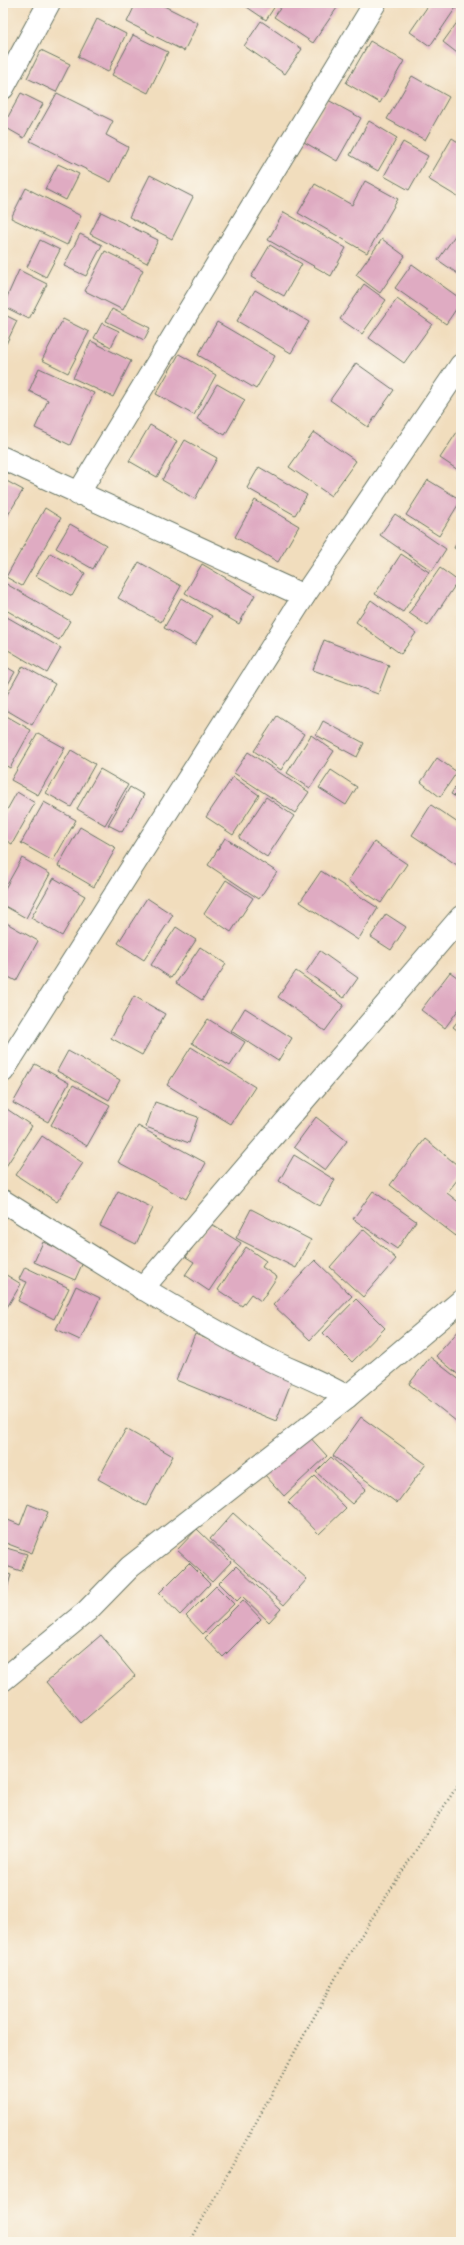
<svg xmlns="http://www.w3.org/2000/svg" width="464" height="2245" viewBox="0 0 464 2245" font-family="Sriracha,sans-serif">
	<rect width="100%" height="100%" fill="#fbf7ec"/>
	<filter id="ink" filterUnits="userSpaceOnUse"><feTurbulence type="fractalNoise" baseFrequency=".025" numOctaves="2"/><feDisplacementMap in="SourceGraphic" scale="8" xChannelSelector="R" yChannelSelector="G"/><feConvolveMatrix kernelMatrix="1 2 1 2 8 2 1 2 1" color-interpolation-filters="sRGB"/></filter>
	<filter id="wash" filterUnits="userSpaceOnUse"><feTurbulence type="fractalNoise" baseFrequency=".012" numOctaves="4" result="noise"/><feDisplacementMap in="SourceGraphic" scale="16" xChannelSelector="R" yChannelSelector="G"/><feGaussianBlur stdDeviation="0.9" result="paint"/><feColorMatrix in="noise" values="0 0 0 0 0 0 0 0 0 0 0 0 0 0 0 0 0 1.4 0 .05"/><feComposite in="paint" operator="in"/></filter>
	<g filter="url(#wash)">
		<rect width="100%" height="100%" fill="#f1ddbd"/>
		<g id="blocks">
			<g fill="#dfabc2">
				<polygon points="136,3 158,3 198,23 184,51 127,22"/>
				<polygon points="241,3 277,3 266,20"/>
				<polygon points="284,3 335,3 339,5 313,43 274,17"/>
				<polygon points="430,3 459,3 430,46 410,32"/>
				<polygon points="461,17 461,56 443,42"/>
				<polygon points="97,19 126,34 108,72 78,57"/>
				<polygon points="261,21 302,49 285,74 244,46"/>
				<polygon points="133,35 168,52 148,93 112,75"/>
				<polygon points="370,41 404,61 380,103 346,83"/>
				<polygon points="41,50 70,64 56,92 27,78"/>
				<polygon points="412,76 449,97 425,140 387,119"/>
				<polygon points="21,93 43,104 24,138 3,126"/>
				<polygon points="57,93 113,121 106,135 128,147 111,182 30,141"/>
				<polygon points="328,100 361,118 337,161 304,142"/>
				<polygon points="369,121 397,138 378,171 350,155"/>
				<polygon points="452,138 461,144 461,199 428,179"/>
				<polygon points="403,142 428,156 409,190 384,176"/>
				<polygon points="58,164 79,174 66,200 45,189"/>
				<polygon points="150,175 193,197 172,239 129,217"/>
				<polygon points="365,181 398,199 367,253 298,213 315,184 352,205"/>
				<polygon points="26,188 81,216 67,245 11,218"/>
				<polygon points="101,212 158,240 147,263 90,234"/>
				<polygon points="284,212 346,248 331,276 268,240"/>
				<polygon points="80,234 102,245 86,276 64,266"/>
				<polygon points="456,234 461,237 461,276 438,260"/>
				<polygon points="382,239 405,256 380,293 356,275"/>
				<polygon points="40,240 60,250 46,277 27,267"/>
				<polygon points="270,245 302,264 284,296 251,277"/>
				<polygon points="105,251 143,270 123,310 85,291"/>
				<polygon points="412,264 461,299 461,302 446,324 395,288"/>
				<polygon points="19,270 47,284 29,319 3,306"/>
				<polygon points="364,284 386,300 362,334 340,319"/>
				<polygon points="255,290 309,322 291,353 237,321"/>
				<polygon points="397,299 432,324 404,363 369,338"/>
				<polygon points="112,309 150,328 144,340 106,321"/>
				<polygon points="3,314 17,321 6,344 3,342"/>
				<polygon points="63,319 89,332 68,373 42,360"/>
				<polygon points="217,322 275,356 256,389 198,355"/>
				<polygon points="102,323 119,331 111,347 94,338"/>
				<polygon points="91,341 131,361 113,397 73,378"/>
				<polygon points="179,354 216,375 194,415 156,394"/>
				<polygon points="356,363 394,390 368,427 330,400"/>
				<polygon points="39,368 94,393 70,445 35,428 48,400 29,391"/>
				<polygon points="217,384 245,400 225,435 197,419"/>
				<polygon points="150,425 177,441 157,477 129,461"/>
				<polygon points="461,426 461,472 440,458"/>
				<polygon points="314,432 356,461 331,496 289,467"/>
				<polygon points="185,440 217,458 195,499 162,480"/>
				<polygon points="259,467 307,495 295,515 247,488"/>
				<polygon points="3,479 23,490 5,520 3,519"/>
				<polygon points="428,480 461,500 439,536 406,515"/>
				<polygon points="255,500 299,526 278,562 235,537"/>
				<polygon points="45,508 61,518 22,586 6,577"/>
				<polygon points="395,514 446,549 432,571 380,535"/>
				<polygon points="70,524 106,545 93,569 56,548"/>
				<polygon points="461,534 461,551 454,548"/>
				<polygon points="50,553 85,573 72,596 36,576"/>
				<polygon points="401,554 429,572 403,612 375,594"/>
				<polygon points="139,562 181,586 161,622 118,598"/>
				<polygon points="202,564 255,595 239,624 185,593"/>
				<polygon points="440,568 458,581 428,626 409,613"/>
				<polygon points="3,582 70,621 59,640 4,609 6,604 3,603"/>
				<polygon points="181,598 212,616 195,645 164,628"/>
				<polygon points="371,600 416,633 401,654 356,622"/>
				<polygon points="7,617 61,648 47,673 3,647 3,623"/>
				<polygon points="324,640 389,665 378,694 313,670"/>
				<polygon points="3,665 15,672 3,693"/>
				<polygon points="23,666 55,684 32,725 3,708 3,702"/>
				<polygon points="3,714 31,730 10,768 3,764"/>
				<polygon points="277,716 304,734 281,770 254,751"/>
				<polygon points="323,721 364,743 357,757 316,735"/>
				<polygon points="38,733 65,748 38,795 11,780"/>
				<polygon points="311,735 334,751 310,788 287,773"/>
				<polygon points="71,750 95,764 71,807 46,793"/>
				<polygon points="248,752 309,792 295,813 234,773"/>
				<polygon points="437,758 457,772 440,797 421,782"/>
				<polygon points="100,769 128,785 105,825 77,809"/>
				<polygon points="331,770 357,787 346,805 319,788"/>
				<polygon points="233,777 259,795 233,835 206,817"/>
				<polygon points="461,778 461,800 451,794"/>
				<polygon points="130,787 144,795 122,832 108,825"/>
				<polygon points="17,792 35,803 12,844 3,839 3,817"/>
				<polygon points="266,797 294,816 267,857 239,838"/>
				<polygon points="44,802 76,820 53,861 21,843"/>
				<polygon points="431,805 461,825 460,867 412,835"/>
				<polygon points="80,827 116,848 94,887 58,866"/>
				<polygon points="225,838 277,872 259,899 208,865"/>
				<polygon points="374,842 407,864 381,903 348,881"/>
				<polygon points="22,858 50,874 26,918 3,905 3,892"/>
				<polygon points="321,871 378,908 358,940 300,902"/>
				<polygon points="54,878 85,896 62,936 31,918"/>
				<polygon points="226,880 253,898 231,932 204,914"/>
				<polygon points="147,898 173,915 144,960 118,943"/>
				<polygon points="386,914 406,927 391,950 371,937"/>
				<polygon points="3,921 38,941 16,981 3,974"/>
				<polygon points="176,927 196,940 171,978 151,965"/>
				<polygon points="200,947 226,964 202,1000 176,983"/>
				<polygon points="320,951 358,978 344,998 306,972"/>
				<polygon points="296,971 344,1005 325,1031 278,997"/>
				<polygon points="450,972 461,980 461,1006 445,1028 421,1010"/>
				<polygon points="134,996 165,1014 142,1055 111,1038"/>
				<polygon points="245,1008 292,1038 278,1061 231,1031"/>
				<polygon points="461,1017 461,1033 453,1027"/>
				<polygon points="208,1019 245,1042 230,1066 192,1043"/>
				<polygon points="191,1047 255,1087 231,1124 167,1085"/>
				<polygon points="68,1051 120,1080 109,1100 57,1071"/>
				<polygon points="35,1064 69,1083 48,1122 13,1103"/>
				<polygon points="73,1085 110,1105 87,1146 51,1125"/>
				<polygon points="155,1102 198,1117 189,1143 146,1127"/>
				<polygon points="4,1107 32,1126 3,1171 3,1109"/>
				<polygon points="316,1117 347,1141 325,1170 294,1147"/>
				<polygon points="138,1126 206,1163 186,1199 118,1162"/>
				<polygon points="42,1136 83,1163 57,1202 16,1175"/>
				<polygon points="425,1139 461,1168 461,1175 447,1193 461,1204 461,1229 456,1236 390,1185"/>
				<polygon points="294,1155 335,1180 320,1206 279,1181"/>
				<polygon points="118,1191 153,1208 136,1244 100,1226"/>
				<polygon points="373,1191 416,1221 397,1249 353,1219"/>
				<polygon points="251,1209 311,1240 296,1268 236,1238"/>
				<polygon points="209,1223 241,1243 209,1291 185,1275 194,1262 186,1257"/>
				<polygon points="363,1229 396,1259 363,1297 330,1267"/>
				<polygon points="43,1242 84,1260 75,1280 34,1262"/>
				<polygon points="246,1247 266,1261 262,1267 277,1277 261,1301 251,1294 242,1306 218,1290"/>
				<polygon points="315,1260 352,1296 310,1340 273,1305"/>
				<polygon points="25,1267 69,1288 54,1319 18,1301 27,1282 19,1279"/>
				<polygon points="3,1273 21,1284 3,1314"/>
				<polygon points="76,1286 100,1298 80,1340 56,1329"/>
				<polygon points="356,1299 385,1328 352,1362 323,1333"/>
				<polygon points="461,1328 461,1377 436,1356"/>
				<polygon points="195,1334 294,1375 276,1421 176,1380"/>
				<polygon points="430,1357 461,1381 461,1425 409,1384"/>
				<polygon points="361,1417 426,1464 397,1503 333,1456"/>
				<polygon points="126,1429 173,1456 146,1506 98,1479"/>
				<polygon points="307,1434 327,1456 284,1496 264,1474"/>
				<polygon points="331,1457 366,1489 352,1504 316,1472"/>
				<polygon points="315,1476 346,1508 319,1534 288,1502"/>
				<polygon points="28,1504 48,1512 32,1553 3,1542 3,1533 8,1520 20,1525"/>
				<polygon points="233,1513 307,1579 284,1605 210,1539"/>
				<polygon points="197,1529 231,1562 212,1582 177,1550"/>
				<polygon points="3,1547 27,1554 21,1571 3,1565"/>
				<polygon points="189,1563 210,1584 180,1615 159,1593"/>
				<polygon points="236,1566 281,1609 269,1622 242,1596 237,1601 219,1583"/>
				<polygon points="3,1572 11,1575 6,1592 3,1591"/>
				<polygon points="216,1586 234,1604 203,1634 186,1616"/>
				<polygon points="243,1600 261,1619 223,1657 205,1638"/>
				<polygon points="101,1635 135,1676 81,1723 46,1682"/>
			</g>
		</g>
	</g>
	<g filter="url(#ink)">
		<use href="#blocks" fill-opacity="0" stroke="#687564" stroke-width="1"/>
		<g fill="none" stroke-linecap="round" stroke-linejoin="round">
			<g stroke="#687564" stroke-width="24">
				<g id="minor">
					<polyline points="3,88 49,3"/>
					<polyline points="3,458 304,596"/>
					<polyline points="78,494 375,3"/>
					<polyline points="3,1071 304,596 461,365"/>
					<path d="M 3,1201 C 87,1254 171,1308 260,1355 C 288,1370 319,1380 347,1397"/>
					<polyline points="142,1289 461,917"/>
					<polyline points="3,1680 87,1611 130,1567 347,1397 461,1301"/>
				</g>
			</g>
			<polyline stroke="#687564" stroke-width="2.5" stroke-dasharray="1 3" stroke-linecap="butt" points="190,2242 346,1959 461,1780"/>
			<use href="#minor" stroke="#fff" stroke-width="22"/>
		</g>
	</g>
	<rect width="464" height="2245" fill="none" stroke="#fbf7ec" stroke-width="16"/>
</svg>
